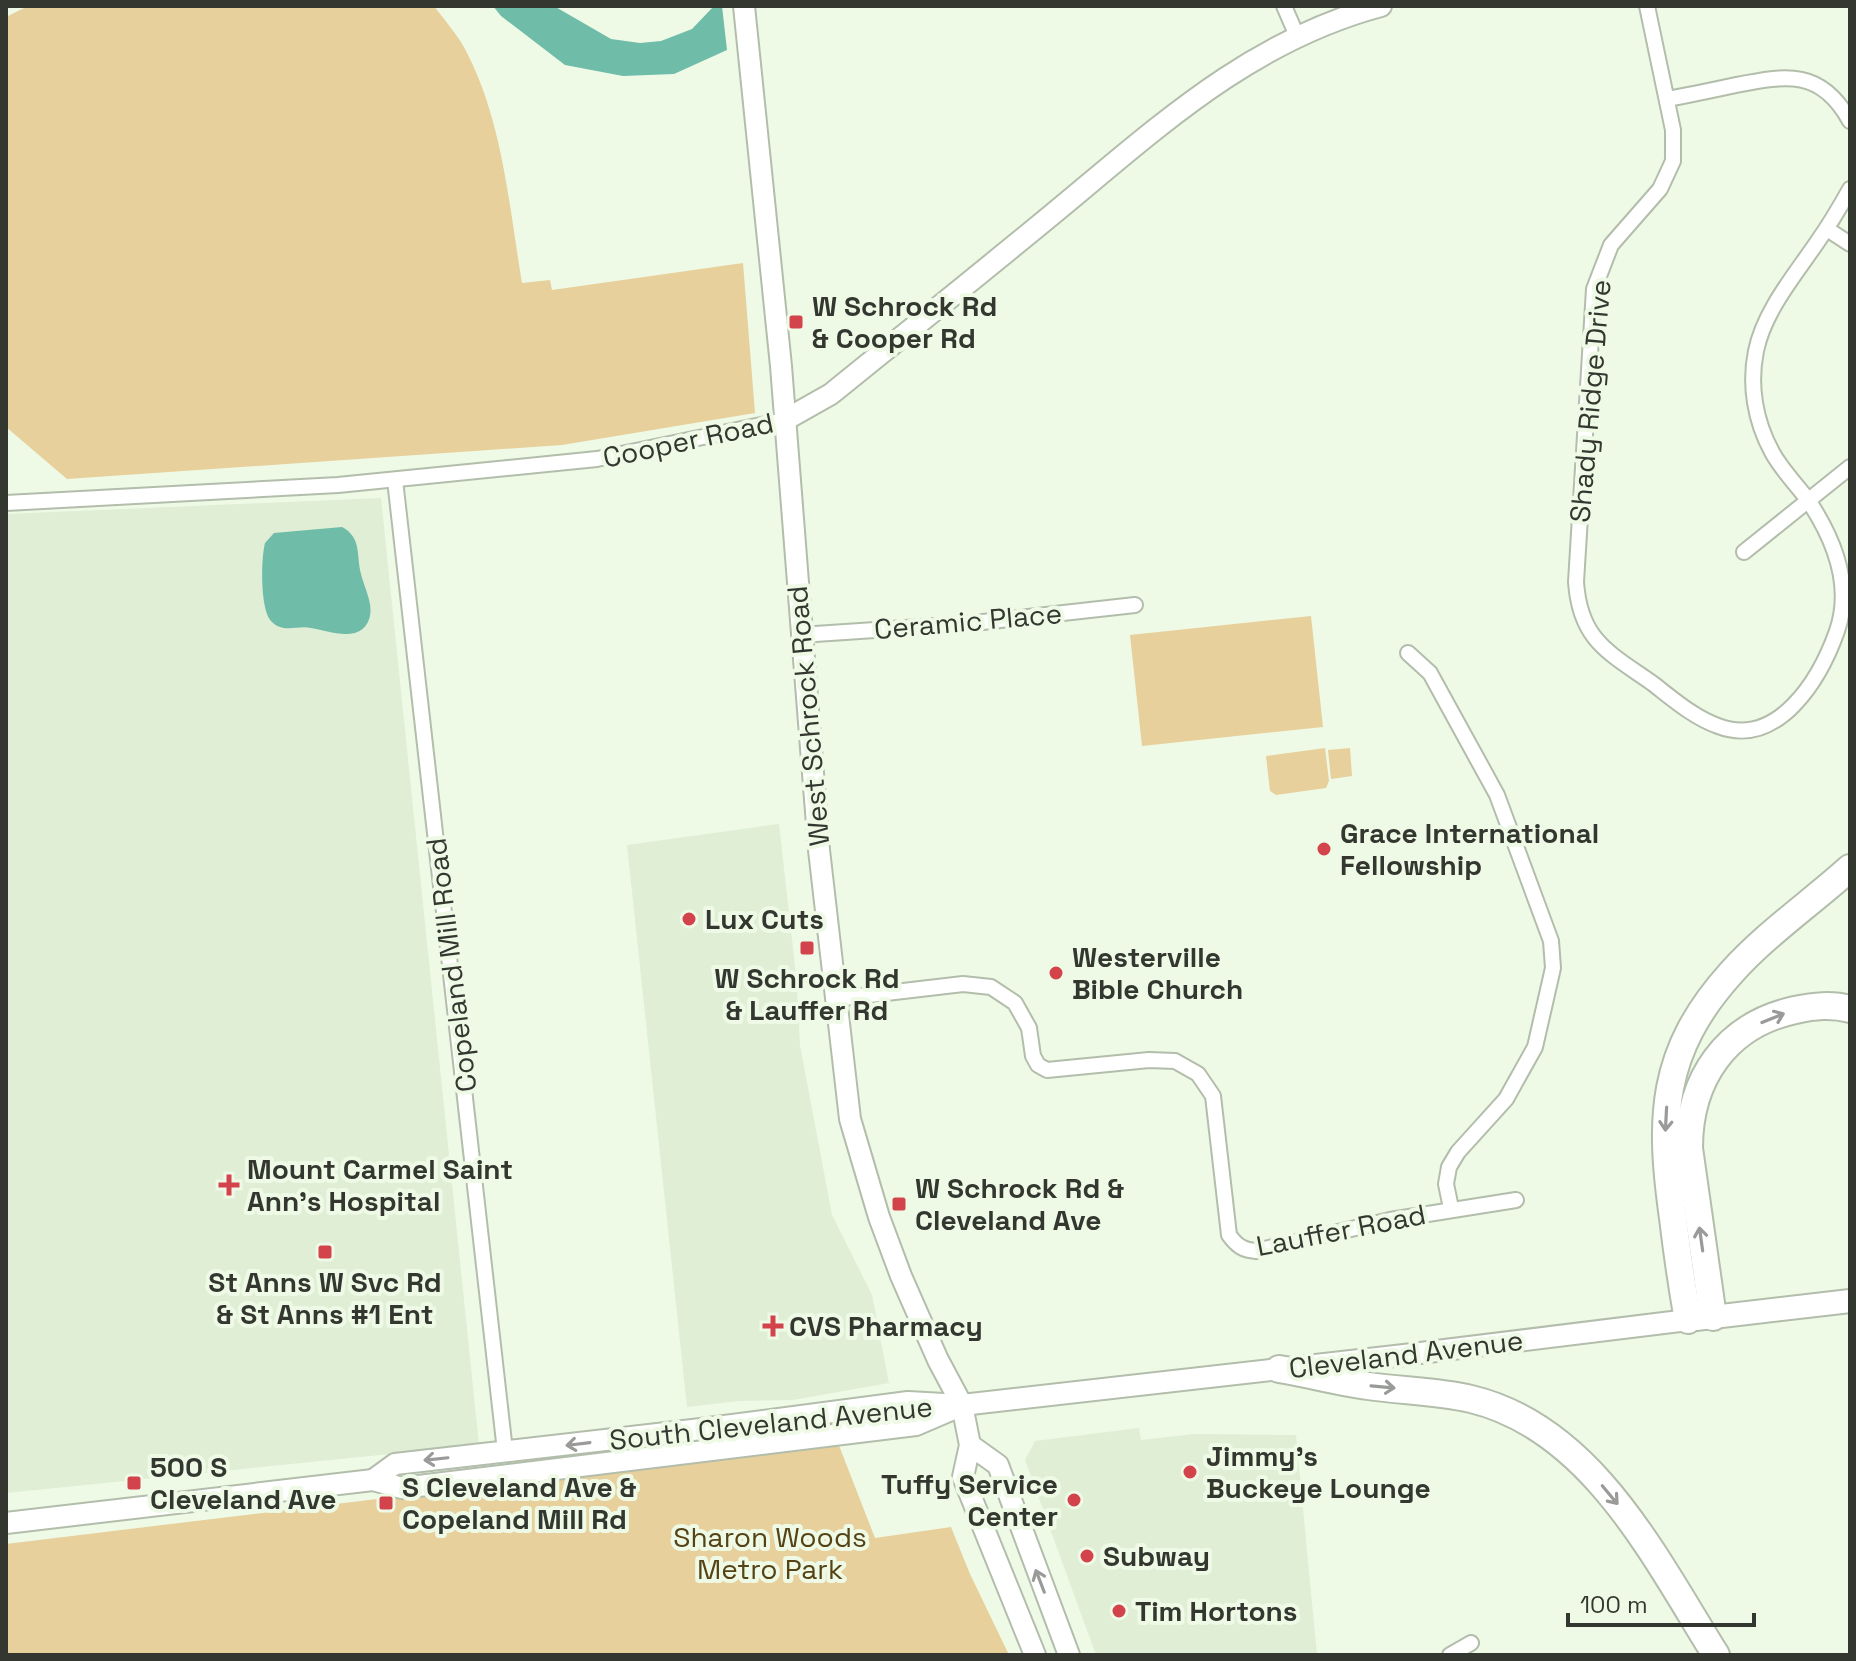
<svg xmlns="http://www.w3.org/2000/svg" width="1856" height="1661" viewBox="0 0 1856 1661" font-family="'Space Grotesk',sans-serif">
	<rect width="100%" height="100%" fill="#eefae6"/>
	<g fill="#dfeed4">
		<polygon points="381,498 479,1445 6,1493 6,514"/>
		<polygon points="779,824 796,975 800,1045 832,1215 872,1295 889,1383 793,1400 739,1401 687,1407 627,845"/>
		<polygon points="1139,1428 1141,1440 1195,1434 1296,1435 1317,1655 1096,1655 1025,1460 1035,1441"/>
	</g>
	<g fill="#e7d09b">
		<path d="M 28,6 L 434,6 C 445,21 458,35 466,51 C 503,122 509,206 522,283 L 550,280 L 552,290 L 743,263 L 755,413 L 562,445 L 67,479 L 6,427 L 6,17 Z"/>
		<polygon points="1311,616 1323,727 1142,746 1130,635"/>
		<polygon points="1325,748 1329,781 1326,788 1276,795 1270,791 1266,756"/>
		<polygon points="1350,748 1352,776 1331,779 1328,750"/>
		<polygon points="838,1443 875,1538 951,1527 970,1574 1009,1655 6,1655 6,1544"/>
	</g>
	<g fill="#6fbca9">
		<polygon points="493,6 554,6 611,39 640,43 661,41 692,29 714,6 722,6 727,50 674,74 623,76 565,65 501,16"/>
		<path d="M 342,527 C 362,538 356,554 361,574 C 364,587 373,603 370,616 C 363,645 329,631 311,628 C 297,625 283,634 271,621 C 260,609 261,558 265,543 L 274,533 Z"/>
	</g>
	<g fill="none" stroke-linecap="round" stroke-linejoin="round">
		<g stroke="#b3bdab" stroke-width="18">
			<g id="street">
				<polyline points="1284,6 1297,36"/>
				<path d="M 1647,6 L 1673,130 L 1673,161 L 1660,189 L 1611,245 L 1594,289 L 1576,582 C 1580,640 1608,652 1652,683 C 1673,699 1693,717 1718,726 C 1778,749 1820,679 1837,631 C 1853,585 1834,539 1808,500 C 1796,484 1781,469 1772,452 C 1755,421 1749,385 1756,351 C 1764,311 1795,275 1818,241 C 1830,224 1840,207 1850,189"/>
				<path d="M 1667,99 C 1690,95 1713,90 1736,85 C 1787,75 1821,69 1850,121"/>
				<polyline points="1827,229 1850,244"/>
				<polyline points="395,480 505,1451"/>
				<polyline points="6,503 338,485 597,459 785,420"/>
				<polyline points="1744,552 1850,467"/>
				<polyline points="800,635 965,624 1135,605"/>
				<polyline points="1408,653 1430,673 1497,795 1551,941 1553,968 1535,1047 1506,1099 1458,1152 1449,1167 1446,1184 1451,1208"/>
				<path d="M 835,999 L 963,984 L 991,987 L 1015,1003 L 1029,1028 L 1033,1056 L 1038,1065 L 1047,1070 L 1149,1060 L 1175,1061 L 1198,1074 L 1213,1096 L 1229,1235 C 1237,1246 1243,1250 1256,1251 L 1390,1220 L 1516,1200"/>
				<polyline points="1450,1655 1471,1643"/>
			</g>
		</g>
		<g stroke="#b3bdab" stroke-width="24">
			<g id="secondary">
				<polyline points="744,6 781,366 819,850 850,1119 879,1217 901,1276 938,1360 962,1405 970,1445 963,1477 1035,1655"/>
				<path d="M 785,420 L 831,394 C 905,334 980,274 1054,213 C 1156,129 1249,41 1381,6"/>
				<polyline points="970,1445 998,1465 1069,1655"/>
				<polyline points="373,1480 395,1464 701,1429 908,1402 962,1405 1404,1355 1688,1320"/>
				<polyline points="6,1523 373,1480 402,1488 916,1425 958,1407"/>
			</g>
		</g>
		<g stroke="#b3bdab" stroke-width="26">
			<polyline id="primary" points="1696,1319 1850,1301"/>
		</g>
		<g stroke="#b3bdab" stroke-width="30">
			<g id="highway">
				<path d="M 1713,1317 L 1689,1148 C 1689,1079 1726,1025 1795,1010 C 1814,1006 1831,1004 1850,1009"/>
				<path d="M 1688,1320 C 1682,1286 1677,1252 1673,1218 C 1659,1118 1660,1052 1731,973 C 1766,934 1811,903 1850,868"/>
				<path d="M 1279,1369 C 1309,1374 1339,1382 1368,1386 C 1403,1391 1437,1391 1471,1399 C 1592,1428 1655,1558 1716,1655"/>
			</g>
		</g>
		<use href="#street" stroke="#fff" stroke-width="14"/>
		<use href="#secondary" stroke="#fff" stroke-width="20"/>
		<use href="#primary" stroke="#fff" stroke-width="22"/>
		<use href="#highway" stroke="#fff" stroke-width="26"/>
	</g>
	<defs><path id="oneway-shaft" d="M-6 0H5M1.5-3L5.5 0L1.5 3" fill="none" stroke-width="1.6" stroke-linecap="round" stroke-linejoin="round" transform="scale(2)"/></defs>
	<g stroke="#999b98">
		<use href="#oneway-shaft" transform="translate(1773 1018) rotate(-22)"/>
		<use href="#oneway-shaft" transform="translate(1666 1119) rotate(93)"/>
		<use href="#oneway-shaft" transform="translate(1701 1239) rotate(-98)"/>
		<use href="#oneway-shaft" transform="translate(1383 1387) rotate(5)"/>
		<use href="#oneway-shaft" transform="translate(578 1444) rotate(173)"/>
		<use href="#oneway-shaft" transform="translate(436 1459) rotate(174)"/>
		<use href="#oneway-shaft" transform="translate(1610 1495) rotate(50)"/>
		<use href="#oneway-shaft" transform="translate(1040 1581) rotate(-111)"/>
	</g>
	<g fill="#d3434c" stroke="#eefae6" stroke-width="3">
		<rect x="788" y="314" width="16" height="16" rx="4"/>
		<circle cx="1324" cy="849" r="8"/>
		<circle cx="689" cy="919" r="8"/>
		<rect x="799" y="940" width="16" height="16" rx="4"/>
		<circle cx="1056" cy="973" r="8"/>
		<path d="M225 1173h8v8h8v8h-8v8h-8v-8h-8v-8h8z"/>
		<rect x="891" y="1196" width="16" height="16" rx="4"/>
		<rect x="317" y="1244" width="16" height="16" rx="4"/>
		<path d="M769 1314h8v8h8v8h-8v8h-8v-8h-8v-8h8z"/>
		<circle cx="1190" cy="1472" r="8"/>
		<rect x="126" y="1475" width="16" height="16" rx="4"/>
		<circle cx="1074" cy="1500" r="8"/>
		<rect x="378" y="1495" width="16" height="16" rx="4"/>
		<circle cx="1087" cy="1556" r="8"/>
		<circle cx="1119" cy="1611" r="8"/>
	</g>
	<g text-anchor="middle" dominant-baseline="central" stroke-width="8" stroke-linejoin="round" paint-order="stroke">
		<g font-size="28" font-weight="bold" fill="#333730" stroke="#eefae6" text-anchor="start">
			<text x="812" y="306">W Schrock Rd<tspan x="812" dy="32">&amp; Cooper Rd</tspan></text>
			<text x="1340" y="833">Grace International<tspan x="1340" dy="32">Fellowship</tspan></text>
			<text x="705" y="919">Lux Cuts</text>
			<text x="1072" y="957">Westerville<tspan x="1072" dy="32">Bible Church</tspan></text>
			<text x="807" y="978" text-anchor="middle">W Schrock Rd<tspan x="807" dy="32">&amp; Lauffer Rd</tspan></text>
			<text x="247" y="1169">Mount Carmel Saint<tspan x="247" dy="32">Ann's Hospital</tspan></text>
			<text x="915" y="1188">W Schrock Rd &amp;<tspan x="915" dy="32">Cleveland Ave</tspan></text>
			<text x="325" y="1282" text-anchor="middle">St Anns W Svc Rd<tspan x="325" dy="32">&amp; St Anns #1 Ent</tspan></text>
			<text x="789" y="1326">CVS Pharmacy</text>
			<text x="1206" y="1456">Jimmy's<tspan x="1206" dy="32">Buckeye Lounge</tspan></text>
			<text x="150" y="1467">500 S<tspan x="150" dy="32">Cleveland Ave</tspan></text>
			<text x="1058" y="1484" text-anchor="end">Tuffy Service<tspan x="1058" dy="32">Center</tspan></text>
			<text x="402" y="1487">S Cleveland Ave &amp;<tspan x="402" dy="32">Copeland Mill Rd</tspan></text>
			<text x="1103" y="1556">Subway</text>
			<text x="1135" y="1611">Tim Hortons</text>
		</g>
		<g font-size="28" fill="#333730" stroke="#eefae6">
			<text transform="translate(1590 401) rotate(-85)">Shady Ridge Drive</text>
			<text transform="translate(688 440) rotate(-12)">Cooper Road</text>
			<text transform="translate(968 621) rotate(-5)">Ceramic Place</text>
			<text transform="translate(808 716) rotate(-95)">West Schrock Road</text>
			<text transform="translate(451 965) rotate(-97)">Copeland Mill Road</text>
			<text transform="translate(1341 1230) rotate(-11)">Lauffer Road</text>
			<text transform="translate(1406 1354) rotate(-7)">Cleveland Avenue</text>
			<text transform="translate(771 1423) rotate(-6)">South Cleveland Avenue</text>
		</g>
		<g font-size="28" fill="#554315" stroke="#eefae6">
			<text x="770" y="1537">Sharon Woods<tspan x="770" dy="32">Metro Park</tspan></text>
		</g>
	</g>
	<rect width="1856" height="1661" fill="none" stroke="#333730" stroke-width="16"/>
	<path d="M1568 1613v12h186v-12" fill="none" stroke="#333730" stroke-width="4"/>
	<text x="1580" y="1613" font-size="24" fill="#333730" stroke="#eefae6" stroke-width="6" paint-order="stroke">100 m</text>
</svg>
